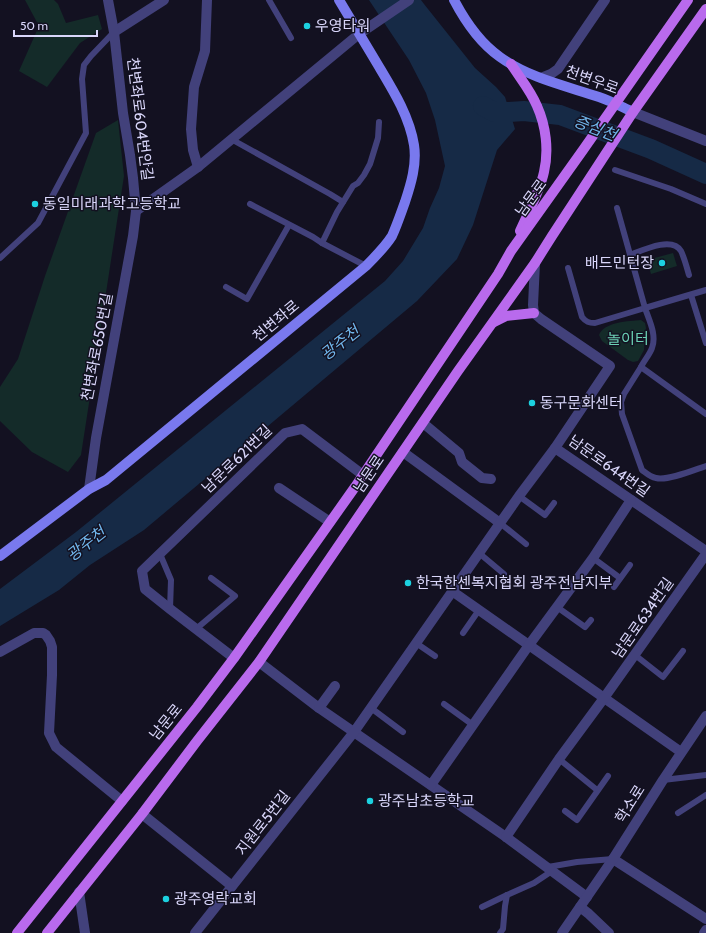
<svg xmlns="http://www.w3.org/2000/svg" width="706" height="933" viewBox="0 0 706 933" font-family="Cabin,'Noto Sans KR',sans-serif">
	<rect width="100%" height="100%" fill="#131121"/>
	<g fill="#142b29">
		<polygon points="25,0 54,0 58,4 66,23 98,15 102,29 80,43 47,87 19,71 39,26"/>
		<polygon points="118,120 124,176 81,455 68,472 32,452 0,421 0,387 18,359 45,276 96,133"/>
		<polygon points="673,253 677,266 651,274 647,260"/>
		<path d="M 641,320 L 645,323 L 646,328 L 644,350 L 638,361 L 633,362 L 628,360 L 602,341 L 599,335 C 604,322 629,321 641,320 Z"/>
	</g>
	<polygon fill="#162a46" points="369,0 421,0 424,4 475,68 496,87 505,97 515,129 497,150 473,225 457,259 417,301 144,530 90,565 59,590 0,626 0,589 76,532 385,281 403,261 423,228 430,208 439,188 445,166 435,120 426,93 409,60"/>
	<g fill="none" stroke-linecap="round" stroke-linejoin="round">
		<polyline stroke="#162a46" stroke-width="20" points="483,106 494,112 509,112 524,111 560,115 651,149 706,174"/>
		<g stroke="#42417b" stroke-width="6">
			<polyline points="269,0 291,38"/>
			<polyline points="231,139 330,194 343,202"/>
			<polyline points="615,170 671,189 706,204"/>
			<polyline points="250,204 313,237 322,243 366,266"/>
			<polyline points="322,243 337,212 353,186 358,183 364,175 370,164 378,138 379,122"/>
			<path d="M 630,255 C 643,250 672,236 681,251 C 684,257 687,268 689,275"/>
			<polyline points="0,258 38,223 86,133 82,79 84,65 91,56 114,32"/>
			<path d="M 568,268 L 582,317 C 586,322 589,323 595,323 L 645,308 L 617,208"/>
			<polyline points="226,287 247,299 289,225"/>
			<polyline points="691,295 706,343"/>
			<path d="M 641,367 C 644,361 650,354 652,348 C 657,335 649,320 645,308 L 706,290"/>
			<path d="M 706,414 L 641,367 L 624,394 L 621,402 L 622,414 L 642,470 C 646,473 650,477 656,478 C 668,481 694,470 706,466"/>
			<polyline points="519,496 545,515 554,503"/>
			<polyline points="500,523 526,544"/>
			<polyline points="479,553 504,574"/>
			<polyline points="160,554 171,580 170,609"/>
			<polyline points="593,558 620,578"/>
			<polyline points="614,587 630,565"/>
			<polyline points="557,607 585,627 591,620"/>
			<polyline points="196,629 235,596 211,578"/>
			<polyline points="463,633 479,610"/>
			<polyline points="416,643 435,656"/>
			<polyline points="635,655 663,677 683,651"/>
			<polyline points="444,704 473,725"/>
			<polyline points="371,708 403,732"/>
			<polyline points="559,759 597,790"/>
			<polyline points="663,780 706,775"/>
			<polyline points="565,811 577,820 608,776"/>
			<polyline points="678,813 706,795"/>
			<polyline points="548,867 577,862 613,859"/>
			<polyline points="482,907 507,895 534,883 552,871"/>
			<polyline points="500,933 503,929 505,906 507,895"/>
		</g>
		<g stroke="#42417b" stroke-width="10">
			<polyline points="114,32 164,0"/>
			<polyline points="541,78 551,74 558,69 605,0"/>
			<polyline points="633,112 706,141"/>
			<polyline points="198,167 193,150 191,129 194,87 205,51 207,0"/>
			<polyline points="136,211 198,167 359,34 409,0"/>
			<polyline points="423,423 459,453 462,462 482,478 491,479"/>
			<polyline points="555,448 706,551"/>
			<polyline points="403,452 500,523"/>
			<polyline points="279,488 330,522"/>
			<polyline points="89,489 96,438 133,236 136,211 133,178 130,155 123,113 114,32 108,0"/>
			<polyline points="452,591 681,752"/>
			<polyline points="0,652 34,633 43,633 46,635 50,641 52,647 52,675 49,733 56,747 122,801"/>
			<polyline points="234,658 170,609 145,589 142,571 285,433 302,429 363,475"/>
			<polyline points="259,662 319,708 506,837 587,897"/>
			<polyline points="319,708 335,686"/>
			<polyline points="431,785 529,645 593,558 631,500"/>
			<polyline points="142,814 232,886"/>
			<polyline points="506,837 559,759 604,698 706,554"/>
			<polyline points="613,859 706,919"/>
			<polyline points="79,892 85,933"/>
			<polyline points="580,907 589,914 609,933"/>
			<polyline points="195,933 354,732 519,496 555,448 610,366 541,319 534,313 533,305 535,263"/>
			<polyline points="562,933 613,859 663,780 706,716"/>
			<polyline points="704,933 706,930"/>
		</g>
		<g stroke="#7979ee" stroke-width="10">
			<path d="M 454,0 C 465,21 480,43 500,57 C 529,78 566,86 599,97 C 611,101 622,107 633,112"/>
			<path d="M 0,556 L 89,489 L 106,480 L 366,266 C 375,257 385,247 392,236 C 397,225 401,213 405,202 C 411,184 417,164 414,145 C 409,114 391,87 375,60 C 363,40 351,20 339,0"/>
		</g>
		<g stroke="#b96aed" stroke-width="10">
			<path d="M 511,64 C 520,78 531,91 537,106 C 546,126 549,150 544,172 C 540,191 528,213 520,231"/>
			<polyline points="494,322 506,316 534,313"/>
			<polyline points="17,933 197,707 234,658 355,487 498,274 511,251 583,150 688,0"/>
			<polyline points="47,933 142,814 197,741 259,662 458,371 535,263 552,236 633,112 706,9"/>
		</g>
	</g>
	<g fill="#1cd1e0" stroke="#131121" stroke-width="1.5">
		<circle cx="307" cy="26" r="4"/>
		<circle cx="35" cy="204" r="4"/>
		<circle cx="662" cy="263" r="4"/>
		<circle cx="532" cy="403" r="4"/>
		<circle cx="408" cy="583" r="4"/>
		<circle cx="370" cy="801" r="4"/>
		<circle cx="166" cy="899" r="4"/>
	</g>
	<g text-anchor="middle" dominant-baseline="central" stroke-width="3" stroke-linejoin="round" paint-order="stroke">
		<g font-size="15" fill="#d9d6fa" stroke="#131121" text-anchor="start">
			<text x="315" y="26">우영타워</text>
			<text x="43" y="204">동일미래과학고등학교</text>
			<text x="654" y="263" text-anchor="end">배드민턴장</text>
			<text x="540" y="403">동구문화센터</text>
			<text x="416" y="583">한국한센복지협회 광주전남지부</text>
			<text x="378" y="801">광주남초등학교</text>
			<text x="174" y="899">광주영락교회</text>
		</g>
		<g font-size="15" fill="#d9d6fa" stroke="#131121">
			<text transform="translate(592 80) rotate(20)">천변우로</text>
			<text transform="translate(140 119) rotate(83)">천변좌로604번안길</text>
			<text transform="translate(531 198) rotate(-54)">남문로</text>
			<text transform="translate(276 321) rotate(-40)">천변좌로</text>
			<text transform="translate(97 347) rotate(-79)">천변좌로650번길</text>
			<text transform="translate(237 459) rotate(-44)">남문로621번길</text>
			<text transform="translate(609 466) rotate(35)">남문로644번길</text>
			<text transform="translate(369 474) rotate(-56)">남문로</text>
			<text transform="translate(643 618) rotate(-55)">남문로634번길</text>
			<text transform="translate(166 722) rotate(-51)">남문로</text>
			<text transform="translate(630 804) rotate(-58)">학소로</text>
			<text transform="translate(263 823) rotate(-52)">지원로5번길</text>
		</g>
		<g font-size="15" fill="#6bd1b5" stroke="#131121">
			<text x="628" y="339">놀이터</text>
		</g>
		<g font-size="16" font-style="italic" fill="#71b7ed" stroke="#131121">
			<text transform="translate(595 128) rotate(21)">증심천</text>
			<text transform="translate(340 343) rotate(-38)">광주천</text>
			<text transform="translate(86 544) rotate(-38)">광주천</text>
		</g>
	</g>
	<path d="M14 30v6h83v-6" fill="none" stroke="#d9d6fa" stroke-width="2"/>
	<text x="20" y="30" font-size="12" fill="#d9d6fa" stroke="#131121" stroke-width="3" paint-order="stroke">50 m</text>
</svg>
